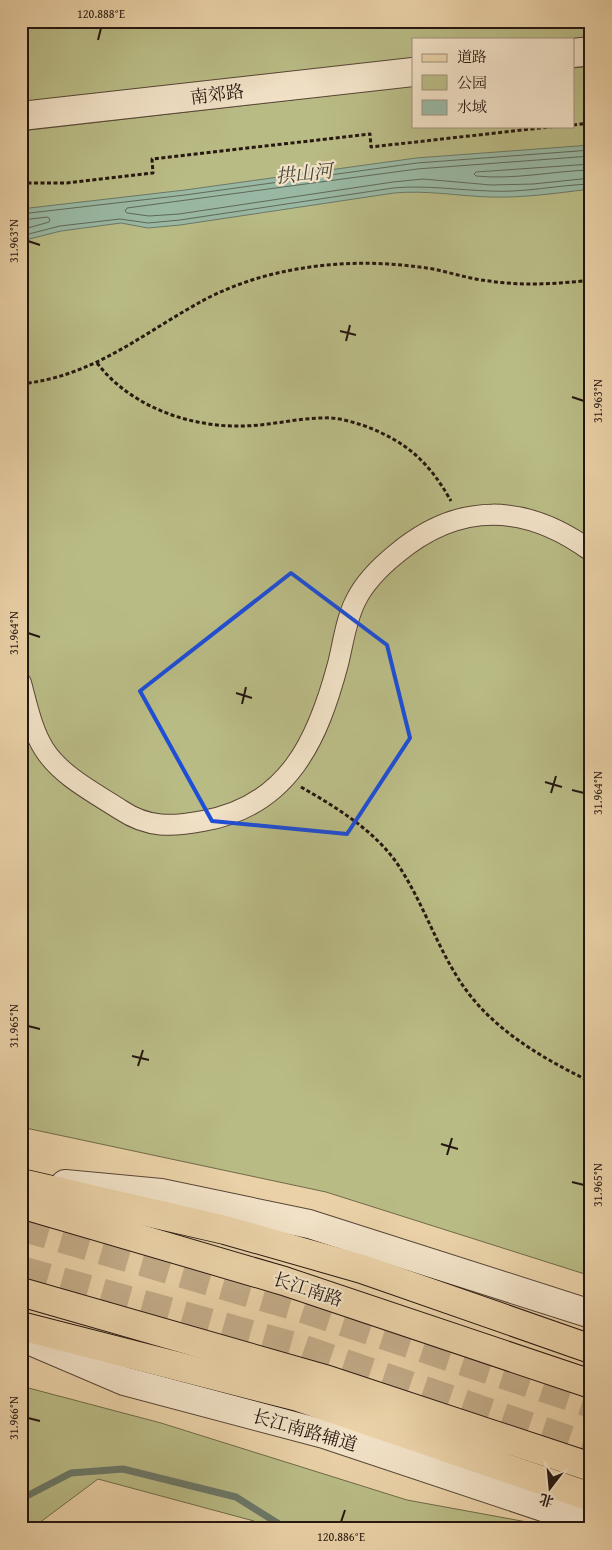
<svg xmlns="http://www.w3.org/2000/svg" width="612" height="1550" viewBox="0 0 612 1550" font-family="'Gentium Book Plus','Noto Serif SC',serif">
	<rect width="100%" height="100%" fill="#ead1a7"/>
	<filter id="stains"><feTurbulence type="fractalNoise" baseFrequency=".004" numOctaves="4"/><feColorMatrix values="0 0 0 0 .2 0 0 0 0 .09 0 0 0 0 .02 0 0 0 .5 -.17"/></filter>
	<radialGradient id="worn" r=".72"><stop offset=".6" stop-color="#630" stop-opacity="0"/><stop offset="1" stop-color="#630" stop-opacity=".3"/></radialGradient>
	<g fill="#b9bb85" stroke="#70694a">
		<polygon points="21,21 591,21 591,39 573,41 573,39 413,39 413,59 21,104"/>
		<polygon points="591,66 591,1276 326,1192 21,1127 21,131 413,86 413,126 573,126 573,68"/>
		<polygon points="21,1386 161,1423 407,1500 538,1524 551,1529 262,1529 254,1521 98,1479 31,1529 21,1529"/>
	</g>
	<path fill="#99b8a3" stroke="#6b7868" d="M 591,145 L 591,189 C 557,193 524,198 490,197 C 458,196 427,190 394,193 L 180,225 L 148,228 L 121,223 L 61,231 L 21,241 L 21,209 L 185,190 L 416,158 Z"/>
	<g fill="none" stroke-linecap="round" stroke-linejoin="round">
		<g stroke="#60685a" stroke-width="1">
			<polyline points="591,156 417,169 127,208 125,211 127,213 149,216 179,214 393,182 423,179 491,185 533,184 591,178"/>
			<path d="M 591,164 L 476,172 L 474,174 L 476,176 C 515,180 552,171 591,170"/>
			<polyline points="21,214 185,195 417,163 591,150"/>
			<polyline points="21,220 48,217 50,220 49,222 21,230"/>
			<path d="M 21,236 L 60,226 L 120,219 L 148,223 L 180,220 L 393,188 C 426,185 457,190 490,191 C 524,193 557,185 591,184"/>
		</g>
		<polyline stroke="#6b7868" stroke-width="7" points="21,1499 71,1473 123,1469 236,1497 287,1529"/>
		<g stroke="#c3ac89" stroke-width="28" stroke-dasharray="28 14" stroke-linecap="butt">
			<polyline points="21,1227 303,1309 591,1404"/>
			<polyline points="21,1270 298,1347 591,1447"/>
		</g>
		<g stroke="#574636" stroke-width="22">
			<path id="pedestrian" d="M 21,683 C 27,705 32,730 44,749 C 61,776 95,793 121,810 C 148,828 172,827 203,821 C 289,806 318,739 338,664 C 343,644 346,619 356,600 C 365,582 380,567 396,554 C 459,501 525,503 591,551"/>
		</g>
		<g stroke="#574636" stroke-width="30">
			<g id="tertiary">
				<polyline points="573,53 591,51"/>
				<polyline points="21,116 413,72"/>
				<polyline points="65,1184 161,1193 309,1224 591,1314"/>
				<polyline points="21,1337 124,1381 324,1434 591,1523"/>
			</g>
		</g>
		<g stroke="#261710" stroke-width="30">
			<g id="primary">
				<polyline points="21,1204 284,1281 591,1384"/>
				<polyline points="21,1292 328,1380 591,1467"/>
			</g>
		</g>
		<g stroke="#261710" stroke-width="30">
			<g id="trunk">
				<polyline points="21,1183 225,1230 362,1269 591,1349"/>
				<polyline points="21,1326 298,1397 591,1497"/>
			</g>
		</g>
		<g stroke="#261710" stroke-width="3" stroke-dasharray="4 2.5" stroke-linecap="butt">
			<polyline points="573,125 591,123"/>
			<polyline points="21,183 67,183 153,173 152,159 370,134 371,147 558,126"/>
			<path d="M 97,363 C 130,406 188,427 241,426 C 269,426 296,418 324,418 C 338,417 352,422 365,426 C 407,442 429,462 451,501"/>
			<path d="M 21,384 C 92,376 135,339 195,305 C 222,289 256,277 287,271 C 336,261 384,261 433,269 C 452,273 470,279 489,281 C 522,286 558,284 591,280"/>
			<path d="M 301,787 C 339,809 379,833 402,871 C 427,911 440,956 469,994 C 500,1034 546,1060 591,1082"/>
		</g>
		<use href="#pedestrian" stroke="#f1e1c6" stroke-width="20"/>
		<use href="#tertiary" stroke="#f1e1c6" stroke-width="28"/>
		<use href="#primary" stroke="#ead1a7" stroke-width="28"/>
		<use href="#trunk" stroke="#ead1a7" stroke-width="28"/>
	</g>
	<path fill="none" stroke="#1d4ed8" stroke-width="4" stroke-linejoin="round" d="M 291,573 L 387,645 L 410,738 L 347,834 L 212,821 L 140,691 Z"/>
	<path fill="none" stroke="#261710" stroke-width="2" d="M 98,40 L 101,28M 28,241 L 40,245M 340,331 L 356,335M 346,341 L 350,325M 572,397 L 584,401M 28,633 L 40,637M 236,693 L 252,698M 242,704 L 246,687M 545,782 L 562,787M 572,790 L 584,793M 551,793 L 556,776M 28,1026 L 40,1029M 132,1056 L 149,1060M 138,1066 L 143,1050M 441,1144 L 458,1149M 447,1155 L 452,1138M 572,1182 L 584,1185M 28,1418 L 40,1421M 341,1522 L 345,1510"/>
	<g text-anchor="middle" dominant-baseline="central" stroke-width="4.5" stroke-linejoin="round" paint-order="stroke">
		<g font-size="18" fill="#261710" stroke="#f1e1c6">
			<text transform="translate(217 94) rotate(-7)">南郊路</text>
			<text transform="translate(308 1289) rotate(18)">长江南路</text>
			<text transform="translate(305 1430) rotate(16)">长江南路辅道</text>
		</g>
		<g font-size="19" font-style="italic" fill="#48473c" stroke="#f1e1c6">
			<text transform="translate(304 173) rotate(-6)">拱山河</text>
		</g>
	</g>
	<rect width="612" height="1550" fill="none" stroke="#ead1a7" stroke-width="55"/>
	<rect x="412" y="38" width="162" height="90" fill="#f1e1c6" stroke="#a0907d"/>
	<rect x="422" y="54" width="25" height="8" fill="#ead1a7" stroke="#a0907d"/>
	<text x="457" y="62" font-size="15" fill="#261710">道路</text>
	<rect x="422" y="75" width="25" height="15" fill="#b9bb85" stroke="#a0907d"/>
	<text x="457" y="88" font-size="15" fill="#261710">公园</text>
	<rect x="422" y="100" width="25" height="15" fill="#99b8a3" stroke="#a0907d"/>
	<text x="457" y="112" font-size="15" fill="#261710">水域</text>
	<g transform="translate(550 1488) rotate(196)" stroke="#f1e1c6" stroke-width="4" paint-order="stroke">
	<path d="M0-4L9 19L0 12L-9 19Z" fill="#261710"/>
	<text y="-8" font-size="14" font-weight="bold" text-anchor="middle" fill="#261710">北</text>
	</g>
	<rect x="28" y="28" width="556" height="1494" fill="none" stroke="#261710" stroke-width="2"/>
	<g font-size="12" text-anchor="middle" fill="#261710">
		<text x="101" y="18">120.888°E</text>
		<text transform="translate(14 241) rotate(-90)" y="4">31.963°N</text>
		<text transform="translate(598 401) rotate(-90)" y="4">31.963°N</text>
		<text transform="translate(14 633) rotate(-90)" y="4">31.964°N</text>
		<text transform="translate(598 793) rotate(-90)" y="4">31.964°N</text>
		<text transform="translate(14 1026) rotate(-90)" y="4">31.965°N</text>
		<text transform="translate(598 1185) rotate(-90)" y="4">31.965°N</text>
		<text transform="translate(14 1418) rotate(-90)" y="4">31.966°N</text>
		<text x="341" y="1541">120.886°E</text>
	</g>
	<rect width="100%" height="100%" filter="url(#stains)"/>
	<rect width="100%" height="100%" fill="url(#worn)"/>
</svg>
